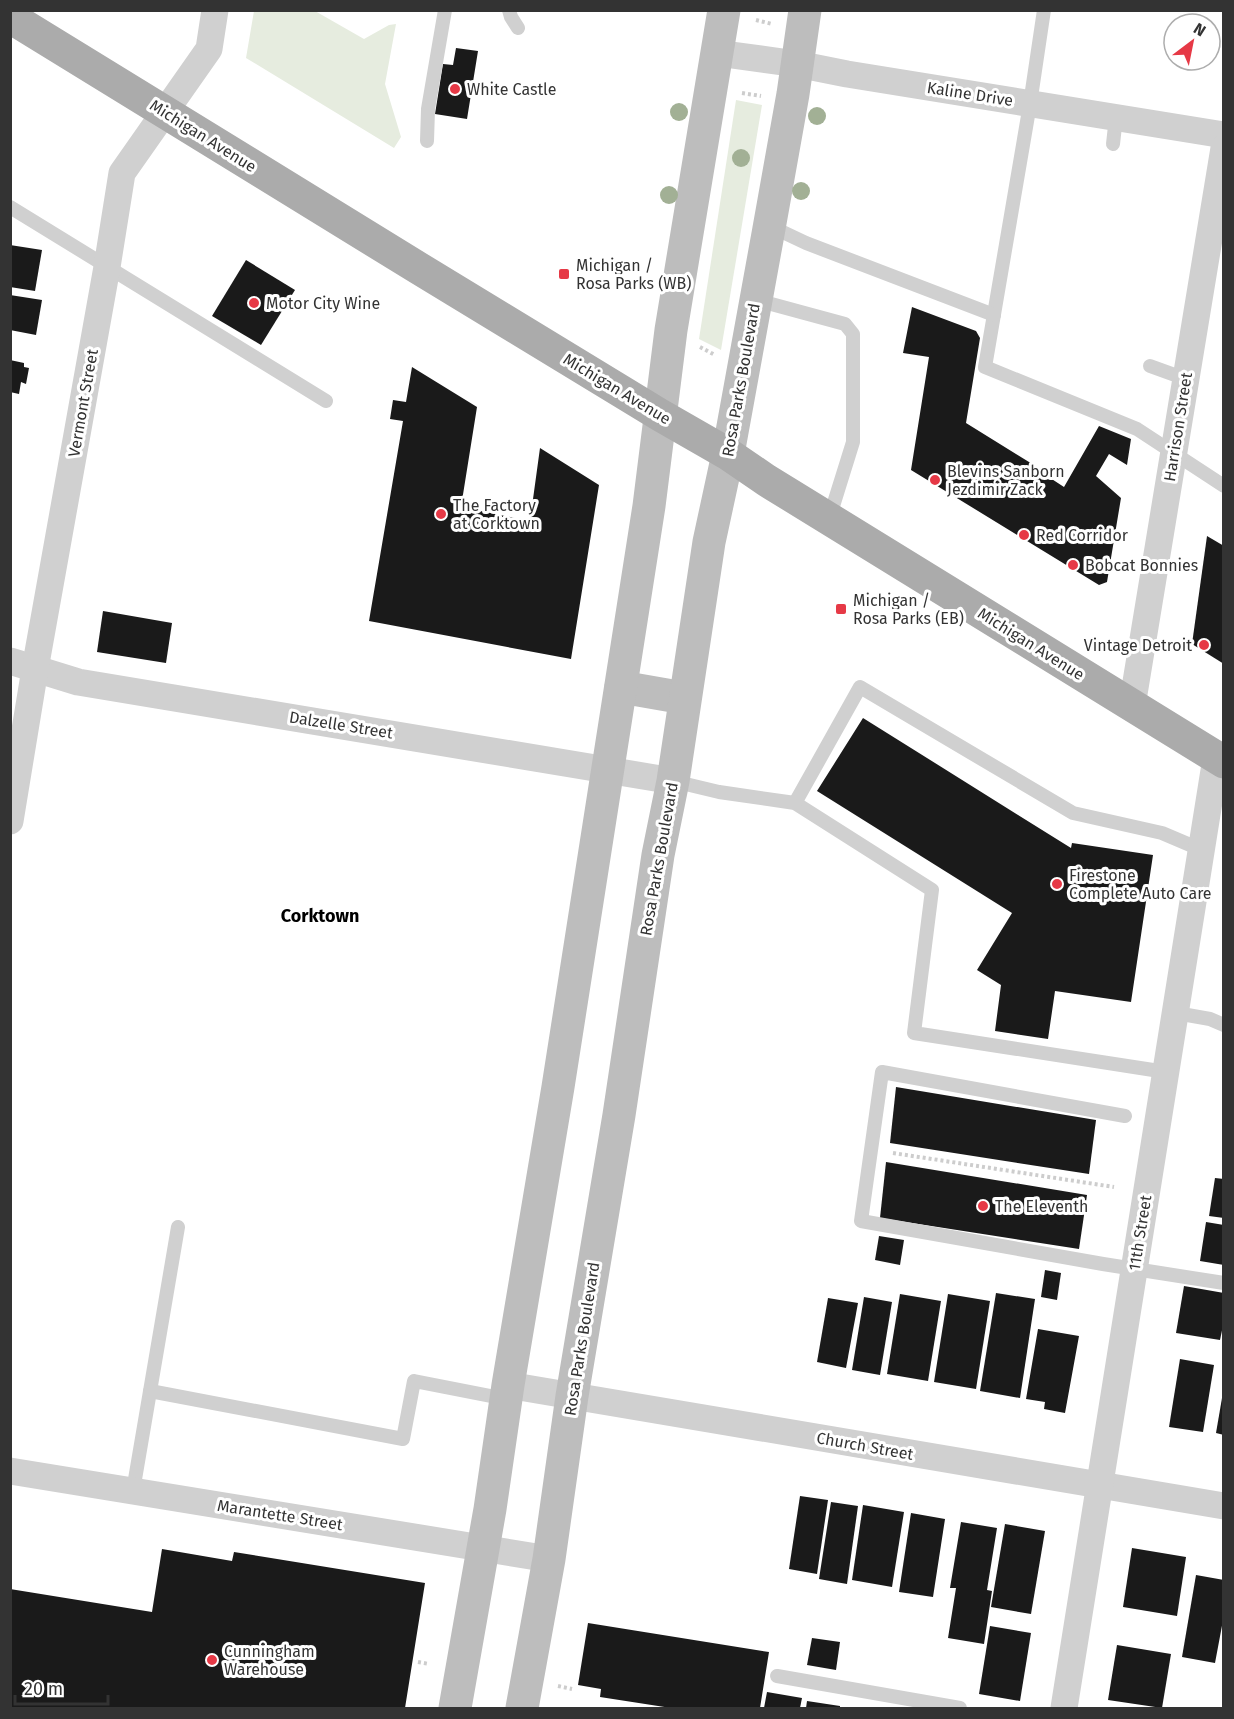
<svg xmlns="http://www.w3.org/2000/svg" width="1234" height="1719" viewBox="0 0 1234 1719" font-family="'Fira Sans',sans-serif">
	<rect width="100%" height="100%" fill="#fff"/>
	<g fill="#e6ecdf">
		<polygon points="254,11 315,11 364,39 389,25 396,24 385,84 401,137 394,148 246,58"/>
		<polygon points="736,100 762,105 721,350 699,339"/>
	</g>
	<g fill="#1a1a1a">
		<polygon points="456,48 478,51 467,119 435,114 443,64 453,65"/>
		<polygon points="10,245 42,250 35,291 10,287"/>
		<polygon points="246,260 295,290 261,345 212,316"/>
		<polygon points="10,295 42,300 36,335 10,330"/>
		<polygon points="912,307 976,331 980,338 966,423 1042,470 1041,472 1064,487 1099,426 1131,439 1127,465 1109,454 1096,476 1121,498 1107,582 1099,585 911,470 929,357 903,353"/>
		<polygon points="10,360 24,363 24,367 29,368 26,384 21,382 19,394 10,392"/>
		<polygon points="412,367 477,407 461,507 530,521 540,448 599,485 571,659 369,621 403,421 390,419 393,400 406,402"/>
		<polygon points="1207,536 1224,546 1224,664 1192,644"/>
		<polygon points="103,611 172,623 166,663 97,652"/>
		<polygon points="863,718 1071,848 1072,843 1153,855 1131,1002 1055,991 1048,1039 995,1031 1001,985 977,970 1012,913 817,791"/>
		<polygon points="896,1087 1096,1120 1089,1174 890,1143"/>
		<polygon points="886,1162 1087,1195 1079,1249 880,1218"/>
		<polygon points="1215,1178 1224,1179 1224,1218 1209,1216"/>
		<polygon points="1206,1222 1224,1225 1224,1265 1200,1261"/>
		<polygon points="879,1236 904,1240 900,1265 875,1260"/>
		<polygon points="1045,1270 1061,1273 1057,1300 1041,1297"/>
		<polygon points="1184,1286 1224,1293 1224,1321 1220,1340 1176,1333"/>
		<polygon points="996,1293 1035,1299 1020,1398 980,1391"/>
		<polygon points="900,1294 941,1301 928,1381 887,1374"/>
		<polygon points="948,1294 990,1301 976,1389 934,1382"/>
		<polygon points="864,1297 892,1302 880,1375 852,1370"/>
		<polygon points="828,1298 858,1303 846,1368 817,1362"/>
		<polygon points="1038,1329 1079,1336 1065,1413 1044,1409 1045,1402 1026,1399"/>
		<polygon points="1180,1359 1214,1365 1203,1432 1169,1427"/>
		<polygon points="1222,1398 1224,1398 1224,1435 1216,1433"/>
		<polygon points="800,1496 828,1500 817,1574 789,1569"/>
		<polygon points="831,1502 858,1506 847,1584 819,1579"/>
		<polygon points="863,1505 904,1512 892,1587 852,1580"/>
		<polygon points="911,1513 945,1519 933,1597 899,1592"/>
		<polygon points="961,1522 997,1528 987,1590 992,1591 984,1644 948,1638 956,1588 950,1588"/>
		<polygon points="1005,1524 1045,1531 1031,1614 991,1607"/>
		<polygon points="1132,1548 1186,1557 1177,1616 1123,1607"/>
		<polygon points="162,1549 232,1561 234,1552 425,1583 405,1708 10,1708 10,1589 152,1612"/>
		<polygon points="1196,1575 1224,1580 1224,1615 1215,1663 1182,1657"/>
		<polygon points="588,1623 769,1652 760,1708 671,1708 600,1697 601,1689 578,1685"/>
		<polygon points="990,1626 1031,1633 1020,1701 979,1694"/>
		<polygon points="812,1638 840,1642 836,1670 807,1665"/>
		<polygon points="1117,1645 1171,1654 1162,1708 1108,1700"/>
		<polygon points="767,1692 802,1698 800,1708 764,1708"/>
		<polygon points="807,1701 840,1706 840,1708 806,1708"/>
	</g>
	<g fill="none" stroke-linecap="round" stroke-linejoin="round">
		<g stroke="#cdcdcd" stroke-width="4" stroke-dasharray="3 3" stroke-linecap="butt">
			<polyline points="756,20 772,24"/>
			<polyline points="742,93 761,96"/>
			<polyline points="700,347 715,355"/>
			<polyline points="893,1153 1114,1187"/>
			<polyline points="418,1662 429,1664"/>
			<polyline points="558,1686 572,1689"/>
		</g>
		<g stroke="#d0d0d0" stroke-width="14">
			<polyline points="509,10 511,17 518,28"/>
			<polyline points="1044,10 1030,104 985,367 1137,429 1224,486"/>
			<polyline points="427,141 428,109 445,10"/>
			<polyline points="1113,144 1116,117"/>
			<polyline points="10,207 326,401"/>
			<polyline points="770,226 806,243 994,315"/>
			<polyline points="756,300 845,324 853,334 853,442 829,519"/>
			<polyline points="1150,366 1186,379"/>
			<polyline points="673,781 719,792 795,803 932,890 914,1033 1166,1072"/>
			<polyline points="795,803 860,687 1073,813 1162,833 1202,850"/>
			<polyline points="1176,1013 1210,1019 1224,1025"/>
			<polyline points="1125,1116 882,1072 861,1221 1103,1264 1224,1283"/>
			<polyline points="150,1391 403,1439 414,1381 506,1399"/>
			<polyline points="133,1491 178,1227"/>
			<polyline points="777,1676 960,1708"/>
		</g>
		<g stroke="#d0d0d0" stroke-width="27">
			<polyline points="717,53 797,64 847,74 1224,135"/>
			<polyline points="10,661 78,682 673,781"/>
			<polyline points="1132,706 1224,148"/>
			<polyline points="10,821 35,669 107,267 122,173 209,49 215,10"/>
			<polyline points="508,1385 1224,1506"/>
			<polyline points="10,1471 549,1559"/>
			<polyline points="1064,1708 1216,758"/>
		</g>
		<g stroke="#bdbdbd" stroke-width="33">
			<polyline points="621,687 684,698"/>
			<polyline points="455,1708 490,1509 508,1385 558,1087 649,506 671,330 724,10"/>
			<polyline points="522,1708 549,1559 572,1396 619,1115 658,855 673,781 709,542 728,454 768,234 793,94 805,10"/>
		</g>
		<polyline stroke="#ababab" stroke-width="33" points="10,17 420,269 660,415 728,454 766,480 1224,762"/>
	</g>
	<g fill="#a2b095">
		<circle cx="679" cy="112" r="9"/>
		<circle cx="817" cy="116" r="9"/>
		<circle cx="741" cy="158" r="9"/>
		<circle cx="801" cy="191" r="9"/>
		<circle cx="669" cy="195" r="9"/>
	</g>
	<g fill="#e63946" stroke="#fff" stroke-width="2">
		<circle cx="455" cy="89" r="6"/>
		<rect x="558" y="268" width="12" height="12" rx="3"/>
		<circle cx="254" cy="303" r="6"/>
		<circle cx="935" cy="480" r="6"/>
		<circle cx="441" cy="514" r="6"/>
		<circle cx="1024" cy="535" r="6"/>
		<circle cx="1073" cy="565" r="6"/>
		<rect x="835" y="603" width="12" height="12" rx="3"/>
		<circle cx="1204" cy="645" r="6"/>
		<circle cx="1057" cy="884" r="6"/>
		<circle cx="983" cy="1206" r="6"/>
		<circle cx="212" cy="1660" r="6"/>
	</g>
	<g text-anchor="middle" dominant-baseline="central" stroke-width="6" stroke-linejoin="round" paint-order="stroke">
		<g font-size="16" fill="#333" stroke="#fff" text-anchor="start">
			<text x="467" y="89">White Castle</text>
			<text x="576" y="265">Michigan /<tspan x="576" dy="18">Rosa Parks (WB)</tspan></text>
			<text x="266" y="303">Motor City Wine</text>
			<text x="947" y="471">Blevins Sanborn<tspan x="947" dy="18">Jezdimir Zack</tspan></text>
			<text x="453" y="505">The Factory<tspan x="453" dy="18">at Corktown</tspan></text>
			<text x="1036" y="535">Red Corridor</text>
			<text x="1085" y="565">Bobcat Bonnies</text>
			<text x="853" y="600">Michigan /<tspan x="853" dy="18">Rosa Parks (EB)</tspan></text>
			<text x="1192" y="645" text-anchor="end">Vintage Detroit</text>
			<text x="1069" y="875">Firestone<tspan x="1069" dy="18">Complete Auto Care</tspan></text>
			<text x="995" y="1206">The Eleventh</text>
			<text x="224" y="1651">Cunningham<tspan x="224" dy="18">Warehouse</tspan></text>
		</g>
		<g font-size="16" fill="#333" stroke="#fff">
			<text transform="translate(970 94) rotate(9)">Kaline Drive</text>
			<text transform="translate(203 136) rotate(32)">Michigan Avenue</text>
			<text transform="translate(741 380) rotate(-80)">Rosa Parks Boulevard</text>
			<text transform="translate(617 389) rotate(31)">Michigan Avenue</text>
			<text transform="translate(83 403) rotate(-80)">Vermont Street</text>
			<text transform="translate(1178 427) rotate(-81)">Harrison Street</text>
			<text transform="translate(1031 644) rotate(32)">Michigan Avenue</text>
			<text transform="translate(341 725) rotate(9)">Dalzelle Street</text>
			<text transform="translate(659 859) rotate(-80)">Rosa Parks Boulevard</text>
			<text transform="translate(1140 1233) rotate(-81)">11th Street</text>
			<text transform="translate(582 1339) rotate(-81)">Rosa Parks Boulevard</text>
			<text transform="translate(865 1446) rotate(10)">Church Street</text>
			<text transform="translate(280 1515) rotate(9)">Marantette Street</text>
		</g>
		<g font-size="18" font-weight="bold" fill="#000" stroke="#fff">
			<text x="320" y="916">Corktown</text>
		</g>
	</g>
	<rect width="1234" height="1719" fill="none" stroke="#333333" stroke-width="24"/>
	<g transform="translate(1192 42) rotate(32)"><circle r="28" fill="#ffffff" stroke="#adadad" stroke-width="1.5"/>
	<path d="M0-4.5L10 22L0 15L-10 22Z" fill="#e63946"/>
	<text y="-9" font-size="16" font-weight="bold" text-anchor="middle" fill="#333333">N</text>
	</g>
	<path d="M15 1695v9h93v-9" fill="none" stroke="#333333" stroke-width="3"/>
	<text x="24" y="1695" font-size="18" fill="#333333" stroke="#ffffff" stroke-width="4.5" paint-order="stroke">20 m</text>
</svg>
